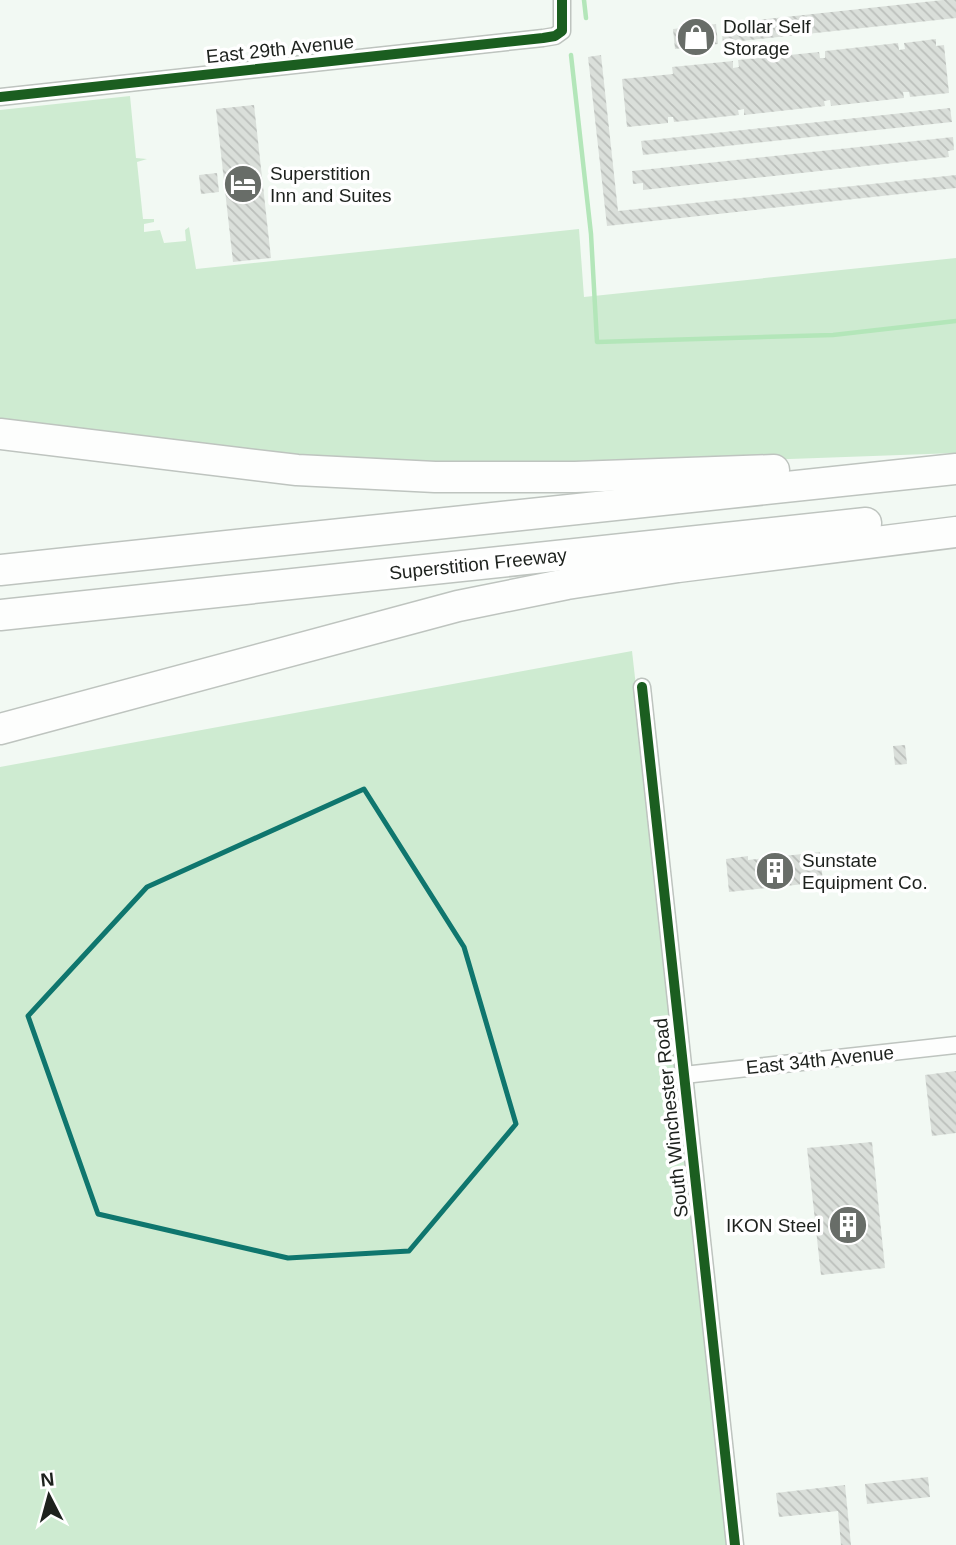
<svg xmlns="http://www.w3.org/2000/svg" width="956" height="1545" viewBox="0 0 956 1545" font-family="Arial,sans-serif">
	<defs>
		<pattern id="building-back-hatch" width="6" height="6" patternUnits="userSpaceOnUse" patternTransform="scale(1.75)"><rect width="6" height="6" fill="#dadfda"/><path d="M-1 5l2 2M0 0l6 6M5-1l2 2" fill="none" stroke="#bbbfbb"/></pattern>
	</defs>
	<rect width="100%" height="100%" fill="#f2f9f3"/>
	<g fill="#ceebd1">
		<polygon points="130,96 136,158 147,159 137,162 143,219 154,219 154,222 144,224 144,232 160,230 164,243 186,241 185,230 189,227 196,269 579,229 584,297 956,258 956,453 592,466 387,467 120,435 0,418 0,110"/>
		<polygon points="632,651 733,1545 0,1545 0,767"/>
	</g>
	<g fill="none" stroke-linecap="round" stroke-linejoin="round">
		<g stroke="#b3e6b9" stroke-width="4.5">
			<polyline points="584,0 586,18"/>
			<polyline points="571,55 591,234 597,342 833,335 956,321"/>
		</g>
	</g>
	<g fill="url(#building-back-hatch)">
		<polygon points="943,0 956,0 956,18 723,43 721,24"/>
		<polygon points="716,24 718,44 675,49 673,29"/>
		<polygon points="936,39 936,46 944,45 949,93 910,97 909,92 903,92 904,98 831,106 830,100 824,101 825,106 744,115 744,109 738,110 739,115 674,122 673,117 668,117 668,123 627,127 622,79 673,74 672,67 733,61 733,68 739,67 738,60 819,52 820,58 825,58 825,51 898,43 899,50 905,49 904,43"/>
		<polygon points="601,55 618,211 956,175 956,188 607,226 588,57"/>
		<polygon points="254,105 271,258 233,262 216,109"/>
		<polygon points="950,108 952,122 643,155 641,141"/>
		<polygon points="953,137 954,150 948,151 949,157 643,190 643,183 633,184 632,171"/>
		<polygon points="217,173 219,192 201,194 199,175"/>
		<polygon points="905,745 907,764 895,765 893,746"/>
		<polygon points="820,852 823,882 729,892 726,859 748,856 748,860"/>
		<polygon points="956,1071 956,1133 932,1136 925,1075"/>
		<polygon points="872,1142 885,1268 821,1275 807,1148"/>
		<polygon points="928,1477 930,1497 867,1504 865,1484"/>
		<polygon points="845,1485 851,1545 841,1545 838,1511 779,1517 776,1493"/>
	</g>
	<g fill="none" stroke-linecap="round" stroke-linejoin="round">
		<g stroke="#bec4bf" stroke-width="19">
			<g id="street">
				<polyline points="0,97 543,38 555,36 562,31 562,0"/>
				<polyline points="642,687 735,1545"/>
				<polyline points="684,1075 956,1045"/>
			</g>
		</g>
		<g stroke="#bec4bf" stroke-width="33">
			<g id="highway">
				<polyline points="0,434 297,470 435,477 575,477 774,470"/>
				<polyline points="0,570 956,469"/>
				<polyline points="0,615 866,523"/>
				<polyline points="0,729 458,606 567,584 678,567 956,532"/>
			</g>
		</g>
		<use href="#street" stroke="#fdfefd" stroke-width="16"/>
		<use href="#highway" stroke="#fdfefd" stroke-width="30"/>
		<g stroke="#fff" stroke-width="15">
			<g id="cycleway">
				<polyline points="0,97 543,38 555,36 562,31 562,0"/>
				<polyline points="642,687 735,1545"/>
			</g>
		</g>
		<use href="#cycleway" stroke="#1b5e20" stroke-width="10"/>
	</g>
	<path fill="none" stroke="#0f766e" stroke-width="5" stroke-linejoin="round" d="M 364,789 L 464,947 L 516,1124 L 409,1251 L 288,1258 L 98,1214 L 28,1016 L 147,887 Z"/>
	<defs>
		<g id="shop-disc" transform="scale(2.0125)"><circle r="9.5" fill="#686d68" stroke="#fff"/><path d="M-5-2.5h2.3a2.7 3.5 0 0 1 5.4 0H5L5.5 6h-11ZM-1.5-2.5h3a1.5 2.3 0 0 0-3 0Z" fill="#fff"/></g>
		<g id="hotel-disc" transform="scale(2.0125)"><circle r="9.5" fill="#686d68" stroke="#fff"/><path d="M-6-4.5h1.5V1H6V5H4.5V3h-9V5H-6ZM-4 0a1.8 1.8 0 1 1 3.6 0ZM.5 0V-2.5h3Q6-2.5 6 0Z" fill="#fff"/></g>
		<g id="building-disc" transform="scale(2.0125)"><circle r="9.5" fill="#686d68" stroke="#fff"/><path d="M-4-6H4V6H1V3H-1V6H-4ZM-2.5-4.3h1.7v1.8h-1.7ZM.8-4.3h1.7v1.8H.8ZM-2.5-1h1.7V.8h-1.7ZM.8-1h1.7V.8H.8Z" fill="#fff"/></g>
	</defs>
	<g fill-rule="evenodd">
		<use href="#shop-disc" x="696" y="37"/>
		<use href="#hotel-disc" x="243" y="184"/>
		<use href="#building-disc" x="775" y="871"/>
		<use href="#building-disc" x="848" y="1225"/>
	</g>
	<g text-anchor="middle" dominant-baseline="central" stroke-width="7" stroke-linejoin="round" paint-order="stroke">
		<g font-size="19" fill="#1d211d" stroke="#fff" text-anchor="start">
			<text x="723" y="26">Dollar Self<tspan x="723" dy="22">Storage</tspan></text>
			<text x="270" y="173">Superstition<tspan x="270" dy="22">Inn and Suites</tspan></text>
			<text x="802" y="860">Sunstate<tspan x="802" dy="22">Equipment Co.</tspan></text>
			<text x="821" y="1225" text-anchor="end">IKON Steel</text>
		</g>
		<g font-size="19" fill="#1d211d" stroke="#fff">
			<text transform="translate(280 49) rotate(-6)">East 29th Avenue</text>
			<text transform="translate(478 564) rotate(-6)">Superstition Freeway</text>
			<text transform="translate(820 1060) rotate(-6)">East 34th Avenue</text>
			<text transform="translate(671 1118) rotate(-96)">South Winchester Road</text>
		</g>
	</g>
	<g transform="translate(49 1496) rotate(354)" stroke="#ffffff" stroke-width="5" paint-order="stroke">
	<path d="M0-5L12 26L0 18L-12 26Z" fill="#1d211d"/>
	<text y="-10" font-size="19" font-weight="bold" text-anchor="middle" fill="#1d211d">N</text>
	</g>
</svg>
